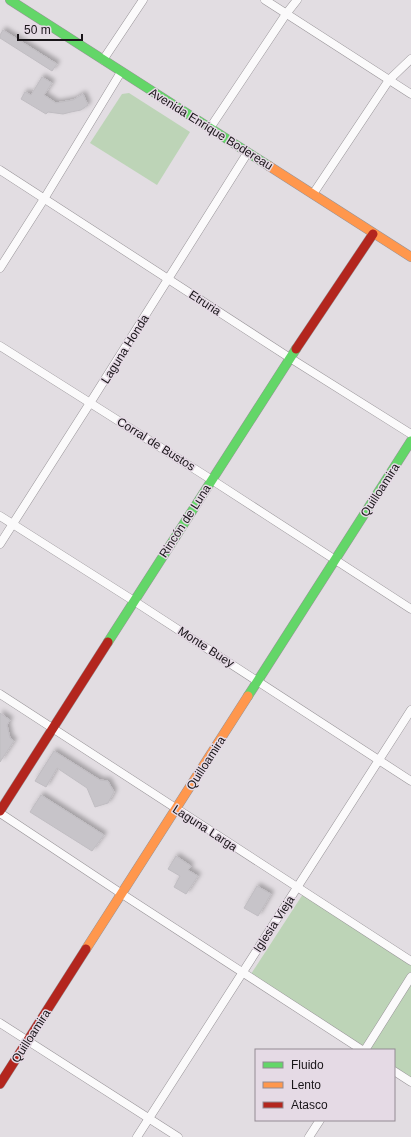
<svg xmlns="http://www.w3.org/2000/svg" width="411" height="1137" viewBox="0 0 411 1137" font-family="Helvetica,sans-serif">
	<defs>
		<filter id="shadow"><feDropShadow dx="3" dy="-3" stdDeviation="2" flood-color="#0004"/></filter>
	</defs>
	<rect width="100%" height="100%" fill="#e2dde2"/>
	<g fill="#bdd4b7">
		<polygon points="129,93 190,132 157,185 90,143 122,94"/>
		<polygon points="303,894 411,965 411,972 363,1047 251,974"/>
		<polygon points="411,984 411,1078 394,1067 394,1050 368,1050"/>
	</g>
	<g fill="#c7c4c9" stroke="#c0bdc2" filter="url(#shadow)">
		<polygon points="3,30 57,64 52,71 0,38 0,35"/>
		<polygon points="42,77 52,83 44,95 56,103 73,100 83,94 88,105 81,110 71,112 63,114 48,112 46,114 21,99 25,92 31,95"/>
		<polygon points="0,713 10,720 7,725 10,738 14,741 0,762"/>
		<polygon points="54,751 100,780 108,781 114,792 108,803 95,807 87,788 57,768 46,787 35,781"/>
		<polygon points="41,795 104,835 92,851 30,812"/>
		<polygon points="176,856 191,866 188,870 198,876 186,894 174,887 180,876 168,869"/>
		<polygon points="257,886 271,894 258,916 244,908"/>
	</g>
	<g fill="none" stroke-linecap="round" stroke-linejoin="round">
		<g stroke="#989498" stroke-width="9">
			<g id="street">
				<polyline points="265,0 411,94"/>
				<polyline points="103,60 143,0"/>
				<polyline points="210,128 286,14 297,0"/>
				<polyline points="0,170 290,358 411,434"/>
				<polyline points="313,194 389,80 411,59"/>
				<polyline points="0,268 44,199 121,72"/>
				<polyline points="0,346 212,480 411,609"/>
				<polyline points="0,516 134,601 411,781"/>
				<polyline points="0,544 90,403 248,152"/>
				<polyline points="0,694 411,961"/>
				<polyline points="0,813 122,894 362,1050"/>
				<polyline points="0,1023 178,1137"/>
				<polyline points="365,1050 411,977"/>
				<polyline points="394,1071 411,1082"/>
				<polyline points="137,1137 411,710"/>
				<polyline points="309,1137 320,1120"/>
			</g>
		</g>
		<g stroke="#989498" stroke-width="10">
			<g id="fast">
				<polyline points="10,0 269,166"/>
				<polyline points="108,642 296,349"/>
				<polyline points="248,696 411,441"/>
			</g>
		</g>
		<g stroke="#989498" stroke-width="10">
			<g id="slow">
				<polyline points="269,166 411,257"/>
				<polyline points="86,949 248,696"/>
			</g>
		</g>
		<g stroke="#989498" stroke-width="10">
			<g id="jam">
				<polyline points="296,349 373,234"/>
				<polyline points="0,811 108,642"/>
				<polyline points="0,1084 86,949"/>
			</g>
		</g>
		<use href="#street" stroke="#fbfafb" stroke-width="8"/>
		<use href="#fast" stroke="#63d668" stroke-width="9"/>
		<use href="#slow" stroke="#ff974d" stroke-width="9"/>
		<use href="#jam" stroke="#b3261e" stroke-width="9"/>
	</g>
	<g text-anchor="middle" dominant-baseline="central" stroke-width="3" stroke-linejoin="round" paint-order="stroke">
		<g font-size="12" fill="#191519" stroke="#e5dae5">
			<text transform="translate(211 129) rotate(32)">Avenida Enrique Bodereau</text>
			<text transform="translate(205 303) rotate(33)">Etruria</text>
			<text transform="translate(125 349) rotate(-58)">Laguna Honda</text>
			<text transform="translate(156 444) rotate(32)">Corral de Bustos</text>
			<text transform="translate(380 490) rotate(-57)">Quilloamira</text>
			<text transform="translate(185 521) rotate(-57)">Rincón de Luna</text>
			<text transform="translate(206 647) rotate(33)">Monte Buey</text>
			<text transform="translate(206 763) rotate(-57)">Quilloamira</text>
			<text transform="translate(205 828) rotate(33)">Laguna Larga</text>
			<text transform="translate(274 924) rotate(-57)">Iglesia Vieja</text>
			<text transform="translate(31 1036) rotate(-57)">Quilloamira</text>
		</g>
	</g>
	<rect x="255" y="1049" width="140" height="72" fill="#e5dae5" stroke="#938b93"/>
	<rect x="263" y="1062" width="20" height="6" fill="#63d668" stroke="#938b93"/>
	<text x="291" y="1069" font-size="12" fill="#191519">Fluido</text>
	<rect x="263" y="1082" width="20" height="6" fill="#ff974d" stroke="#938b93"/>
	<text x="291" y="1089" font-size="12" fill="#191519">Lento</text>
	<rect x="263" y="1102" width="20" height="6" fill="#b3261e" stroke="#938b93"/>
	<text x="291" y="1109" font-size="12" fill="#191519">Atasco</text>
	<path d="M18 34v6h64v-6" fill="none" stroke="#191519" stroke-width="2"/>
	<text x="24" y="34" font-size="12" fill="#191519" stroke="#e5dae5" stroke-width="3" paint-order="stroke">50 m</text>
</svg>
